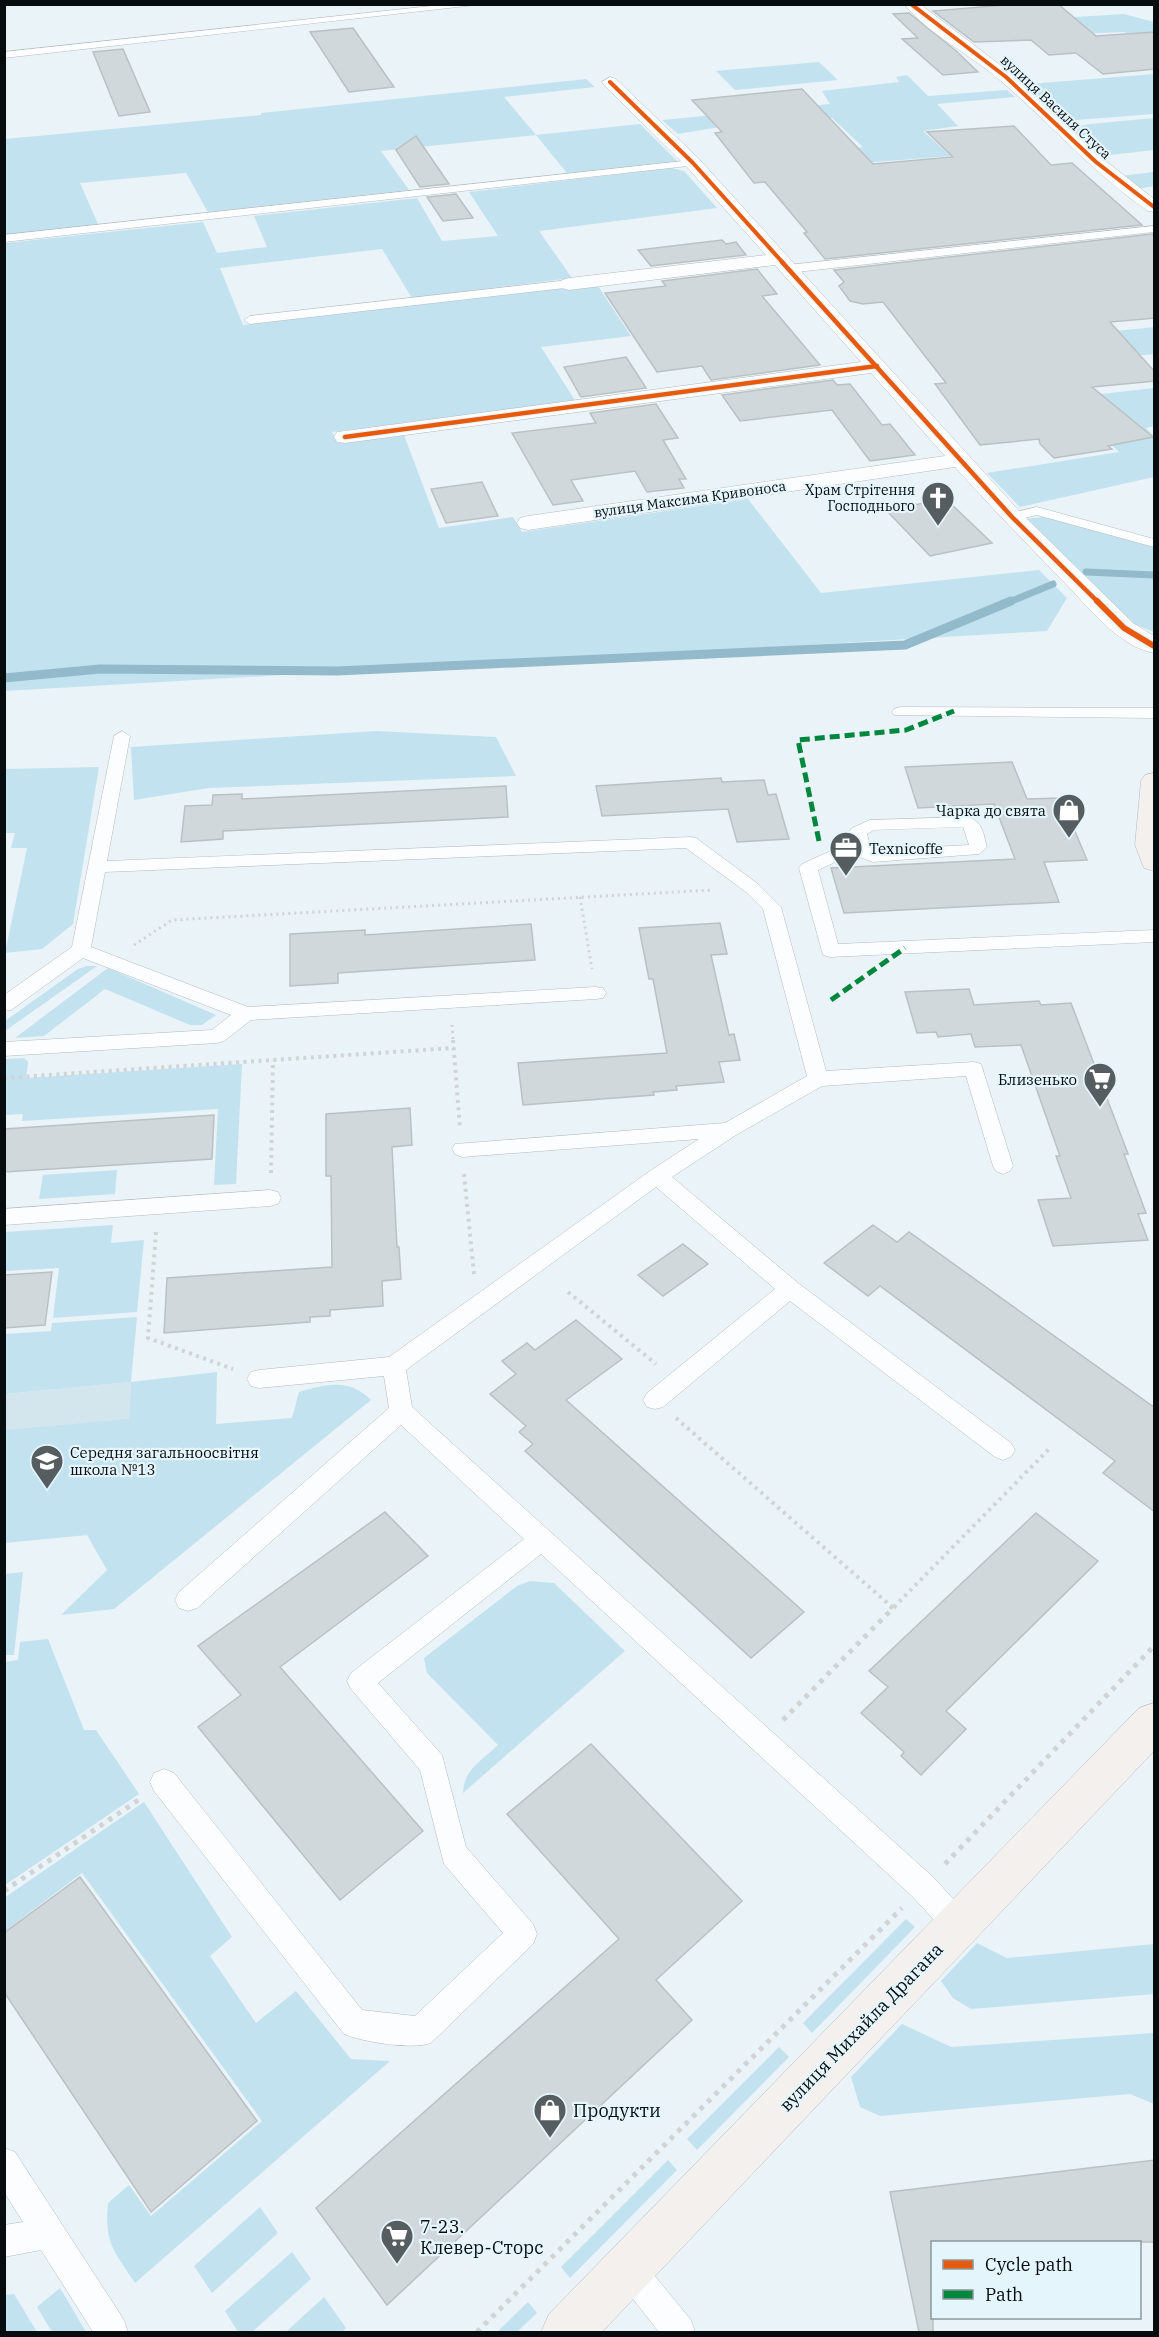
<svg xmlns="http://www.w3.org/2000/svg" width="1159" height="2337" viewBox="0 0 1159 2337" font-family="'IBM Plex Serif',serif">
	<rect width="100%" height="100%" fill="#eaf3f7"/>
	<polygon fill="#d4e6ed" points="131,1382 129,1419 5,1543 5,1394"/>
	<g fill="#c3e2ef">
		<polygon points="1124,14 1154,22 1154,56 1125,32 1079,34 1059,18"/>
		<polygon points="819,62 838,80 735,90 716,71"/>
		<polygon points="1154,74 1154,114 1063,121 1027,86 1029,84"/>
		<polygon points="907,75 928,96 1007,90 1015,97 937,104 958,126 923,131 951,156 850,164 803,153 863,147 832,118 738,124 678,134 662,120 830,104 822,91 899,82 896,77"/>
		<polygon points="586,79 595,87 504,97 536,135 640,124 677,161 567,173 536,135 381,151 409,190 208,212 186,173 80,183 98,224 5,235 5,139 261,115 261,113"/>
		<polygon points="1154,118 1154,150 1110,155 1096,153 1071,128 1090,124"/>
		<polygon points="671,168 684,171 717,208 539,231 572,278 412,298 382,249 220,268 243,325 583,285 598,286 631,336 541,347 576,402 332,432 338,443 404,435 439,528 513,517 522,532 748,499 821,593 1039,570 1067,598 1047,631 5,691 5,243 203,222 217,253 267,247 254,216 417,198 442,241 498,236 469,192"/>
		<polygon points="1154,172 1154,186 1137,189 1120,176"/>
		<polygon points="1154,327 1154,354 1041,365 1020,341"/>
		<polygon points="1154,388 1154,426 1146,428 1154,436 1154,477 1020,507 987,473 1119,452 1082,417 1006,405"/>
		<polygon points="1043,517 1154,545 1154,632 1134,624 1024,519"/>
		<polygon points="376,731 496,737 516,776 209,788 134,800 131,747"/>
		<polygon points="99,767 73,924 42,949 5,953 27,848 11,848 15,833 5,833 5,769"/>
		<polygon points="87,966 97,966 5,1031 5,1021 78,969"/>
		<polygon points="108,968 216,1015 202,1025 190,1025 105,989 44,1036 15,1038"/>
		<polygon points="24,1058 28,1062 26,1078 242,1064 236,1184 214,1185 218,1109 22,1121 23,1114 5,1115 5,1059"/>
		<polygon points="117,1170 115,1194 39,1199 43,1175"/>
		<polygon points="113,1225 111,1243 144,1240 137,1312 53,1318 59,1268 5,1271 5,1232"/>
		<path d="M 137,1317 L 131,1382 L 217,1372 L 216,1424 L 292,1418 L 299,1392 C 327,1384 349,1378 371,1400 L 114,1609 L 61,1615 L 107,1570 L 87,1535 L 5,1543 L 5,1430 L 129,1419 L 131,1382 L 5,1394 L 5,1334 L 51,1331 L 52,1323 Z"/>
		<polygon points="23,1572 14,1655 5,1655 5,1574"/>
		<path d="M 530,1581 L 554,1583 L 625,1651 L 463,1793 C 464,1768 482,1761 498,1745 L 427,1673 L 424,1658 L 517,1586 Z"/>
		<polygon points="48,1639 84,1730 96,1730 139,1794 5,1885 5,1662 18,1660 20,1642"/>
		<path d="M 144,1802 L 232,1937 L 210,1956 L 256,2023 L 296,1991 L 351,2059 L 390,2061 L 135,2283 C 114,2251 104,2243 108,2203 L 129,2185 L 151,2216 L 262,2121 L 82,1873 L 5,1931 L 4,1898 Z"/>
		<polygon points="906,1919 915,1927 812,2033 803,2023"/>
		<polygon points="977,1943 1007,1958 1154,1944 1154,1994 971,2009 953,1998 941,1981"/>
		<polygon points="902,2024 951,2047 1154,2033 1154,2104 1130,2094 880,2116 860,2107 851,2077"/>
		<polygon points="779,2047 789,2057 697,2150 687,2139"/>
		<polygon points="668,2160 677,2170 570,2278 561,2267"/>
		<polygon points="260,2207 278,2233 212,2293 194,2266"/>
		<polygon points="292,2252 311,2279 252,2332 238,2332 225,2311"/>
		<polygon points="60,2288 86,2332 52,2332 37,2307"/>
		<polygon points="14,2294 37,2332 5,2332 5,2295"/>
		<polygon points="324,2297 346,2328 342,2332 286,2332"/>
		<polygon points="528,2302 537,2313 517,2332 497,2332"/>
	</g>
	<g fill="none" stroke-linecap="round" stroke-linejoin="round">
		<g stroke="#92baca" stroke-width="7">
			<polyline points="1086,572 1154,575"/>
			<polyline points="1007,603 1053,584"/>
		</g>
		<polyline stroke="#92baca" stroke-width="9" points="4,678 100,669 337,671 905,645 1011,601"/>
	</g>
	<g fill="#d1d8db" stroke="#bac1c4" stroke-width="1.5">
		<polygon points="1016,4 1058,4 1096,36 1155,32 1155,69 1103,74 1076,53 1049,55 1031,40 974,42 933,11"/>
		<polygon points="909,13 955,50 978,72 943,75 902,39 918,38 893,14"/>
		<polygon points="353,28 394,87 349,92 310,32"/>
		<polygon points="123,49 150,112 119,116 93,52"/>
		<polygon points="802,89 873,164 953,157 927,132 1014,126 1051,165 1072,163 1142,225 825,259 804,233 807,232 765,182 754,183 715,133 722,132 692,100"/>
		<polygon points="416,136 449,184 420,187 396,150"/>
		<polygon points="456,194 473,218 443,221 427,197"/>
		<polygon points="1152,234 1155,237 1155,318 1110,322 1155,372 1155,381 1092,387 1153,437 1108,446 1112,449 1054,458 1040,444 1039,439 980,445 935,384 946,383 883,302 863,304 850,301 839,286 844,282 834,270"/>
		<polygon points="722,240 726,244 736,242 746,255 651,266 638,250"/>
		<polygon points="757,269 777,294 762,296 820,365 711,380 702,366 657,372 605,293 666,286 662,281"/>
		<polygon points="626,357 646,388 581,397 564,367"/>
		<polygon points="833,380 837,385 850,384 882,425 890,424 915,455 870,461 832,410 740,421 722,395"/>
		<polygon points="656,404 678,438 663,440 686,479 679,479 684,488 647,492 635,471 571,480 583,501 553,505 512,433 596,423 590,413"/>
		<polygon points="482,482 498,516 446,523 431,489"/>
		<polygon points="946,499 992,543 930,556 886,510"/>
		<polygon points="1012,762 1027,799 1061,798 1087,860 1044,862 1059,902 844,913 831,868 1015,859 994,804 918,808 905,767"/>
		<polygon points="721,778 722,782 764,780 768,795 776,794 789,839 737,842 728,809 602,816 596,786"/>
		<polygon points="506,786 508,817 223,831 223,839 181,842 185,806 212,805 213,795 242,794 242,799"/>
		<polygon points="720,923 727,954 711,955 729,1035 734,1034 740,1060 719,1062 724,1082 676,1086 677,1090 653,1092 654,1095 523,1105 518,1063 667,1053 653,979 649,979 639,928"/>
		<polygon points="531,924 535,960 338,973 338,983 290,986 290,934 365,930 365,935"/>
		<polygon points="969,989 974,1005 1039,1001 1041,1005 1071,1003 1128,1154 1124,1154 1146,1213 1138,1214 1148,1240 1053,1246 1038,1200 1071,1198 1056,1156 1060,1156 1021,1045 975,1047 971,1034 938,1037 936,1032 917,1033 905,992"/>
		<polygon points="410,1108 412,1145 392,1147 397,1247 399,1247 401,1279 382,1281 383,1306 330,1310 330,1316 310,1317 310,1322 164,1333 167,1278 332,1267 331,1176 326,1176 326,1114"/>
		<polygon points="214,1115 212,1159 4,1172 4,1129"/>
		<polygon points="873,1225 897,1242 909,1232 1155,1408 1155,1512 1103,1473 1115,1461 880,1286 868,1296 824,1263"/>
		<polygon points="683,1244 708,1264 663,1296 638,1275"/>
		<polygon points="52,1272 45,1325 4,1328 4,1275"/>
		<polygon points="576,1320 622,1359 566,1400 804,1612 751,1658 525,1451 533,1444 519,1432 526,1426 490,1394 516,1374 502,1361 527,1343 535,1350"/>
		<polygon points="385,1512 428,1556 280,1667 423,1831 340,1900 198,1727 241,1695 198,1646"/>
		<polygon points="1036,1513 1098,1561 946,1711 966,1729 921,1775 901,1756 904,1752 861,1713 888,1687 869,1671"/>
		<polygon points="591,1744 742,1901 656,1980 692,2020 387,2305 316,2208 619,1939 507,1814"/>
		<polygon points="80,1877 257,2121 151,2212 4,1992 4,1933"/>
		<polygon points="1155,2160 1155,2242 933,2242 933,2332 919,2332 890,2192"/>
	</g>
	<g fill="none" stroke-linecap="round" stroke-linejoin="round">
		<g stroke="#b5bbbe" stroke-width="1">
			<g id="service">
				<polygon points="450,4 484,4 4,58 4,52"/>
				<polygon points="693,160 698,163 697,165 4,242 4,235"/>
				<polygon points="1154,226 1154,232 788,273 782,269 788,265"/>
				<polygon points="569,280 573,281 573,287 250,324 244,320 250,316"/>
				<polygon points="1037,507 1154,539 1154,547 1037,515 1012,521 1005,517 1007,514"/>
				<polygon points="900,707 1154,708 1154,718 894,715 892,712 894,709"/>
				<path d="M 122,731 L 130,736 L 107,861 L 690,837 L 696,838 L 758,884 L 781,907 L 826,1071 L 974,1062 L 981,1064 L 1013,1166 L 1010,1171 L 1003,1174 L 996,1171 L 993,1166 L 966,1076 L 822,1086 L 736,1135 L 672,1177 L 798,1283 L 1011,1443 L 1015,1450 L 1011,1457 L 1003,1460 L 995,1457 L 790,1301 L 663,1407 L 655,1409 L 647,1407 L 643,1400 L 647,1393 L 775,1289 L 656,1187 L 406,1370 L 412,1407 L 933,1877 L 969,1916 L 973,1926 L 969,1936 L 959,1940 L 949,1936 L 913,1897 L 541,1554 L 378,1683 L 442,1755 L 466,1847 L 533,1924 L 537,1934 L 533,1944 L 431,2043 C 412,2050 363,2042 344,2034 L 154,1791 L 150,1782 L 154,1773 L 164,1769 L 174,1773 L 362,2010 L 415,2016 L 503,1933 L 444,1864 L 420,1770 L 351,1689 L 347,1681 L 351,1673 L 524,1539 L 401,1425 L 197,1608 L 188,1611 L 179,1608 L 175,1600 L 179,1592 L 389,1408 L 384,1376 L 259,1388 L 251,1386 L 247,1379 L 251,1372 L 259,1370 L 389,1357 L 650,1171 L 699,1139 L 462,1157 L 455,1154 L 452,1149 L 455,1144 L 725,1123 L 807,1076 L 763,909 L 746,892 L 686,848 L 105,872 L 91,947 L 248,1007 L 596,987 L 603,988 L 606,993 L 603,998 L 596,999 L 251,1020 L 224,1041 L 217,1043 L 4,1056 L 4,1042 L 212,1030 L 231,1015 L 83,958 L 11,1010 L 4,1011 L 4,995 L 72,947 L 114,736 Z"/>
				<path d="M 967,817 C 983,821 983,833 987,847 L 979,854 L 873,862 L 857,856 L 855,853 L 818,870 L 838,944 L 1154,930 L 1154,942 L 830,957 L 823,955 L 799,868 L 802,864 L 852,841 L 849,832 L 852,828 L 870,820 ZM 963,827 L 969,845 L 875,850 L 871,849 L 867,834 L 874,830 Z"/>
				<polygon points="270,1190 278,1192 281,1198 278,1204 270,1206 4,1225 4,1209"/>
				<polygon points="4,2148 15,2152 124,2320 128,2332 93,2332 41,2250 4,2257 4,2225 23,2222 4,2192"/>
				<polygon points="629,2253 640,2258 691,2320 695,2332 659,2332 618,2280 613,2269 618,2258"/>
			</g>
		</g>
		<g stroke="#b5bbbe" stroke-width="1">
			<path id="minor" d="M 610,77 L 616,79 L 699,159 L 1020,512 L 1133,623 L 1154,636 L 1154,653 C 1117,646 1088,606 1062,580 C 1026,543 990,506 955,467 L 528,530 L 520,528 L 517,523 L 520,518 L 528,516 L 945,456 L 871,373 L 345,443 L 337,442 L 334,437 L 337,432 L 345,431 L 861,362 L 775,265 L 569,290 L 562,288 L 560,284 L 562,280 L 569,278 L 766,255 L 687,167 L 604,85 L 602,82 Z"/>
		</g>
		<g stroke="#b5bbbe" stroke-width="1">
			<path id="tertiary" d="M 904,4 L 920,4 L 1012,74 L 1102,158 L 1154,199 L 1154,212 L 1148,211 C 1093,173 1051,124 1001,81 C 971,55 928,34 904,4 Z"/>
		</g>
		<g stroke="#b5bbbe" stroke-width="1">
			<g id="secondary">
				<polygon points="1154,773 1154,871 1144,868 1135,845 1141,781 1145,775"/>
				<polygon points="1154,1703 1154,1751 602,2332 541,2332 549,2314 1139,1708"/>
			</g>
		</g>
		<g stroke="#d1d4d5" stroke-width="3" stroke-dasharray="2 4" stroke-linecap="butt">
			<polyline points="580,897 592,969"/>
			<polyline points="134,945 172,920 712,890"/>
			<polyline points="452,1025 453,1041"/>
		</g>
		<g stroke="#d1d4d5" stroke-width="4" stroke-dasharray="3 4.5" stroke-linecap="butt">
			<polyline points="453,1040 460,1128"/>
			<polyline points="4,1078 454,1048"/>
			<polyline points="271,1173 273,1060"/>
			<polyline points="464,1174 474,1274"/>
			<polyline points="156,1232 148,1338 233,1369"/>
			<polyline points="568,1292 656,1364"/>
			<polyline points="676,1418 892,1607"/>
			<polyline points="894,1607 1049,1449"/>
		</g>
		<g stroke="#d1d4d5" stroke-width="5" stroke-dasharray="4.5 6" stroke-linecap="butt">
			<polyline points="890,1606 893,1608"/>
			<polyline points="783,1720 895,1606"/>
			<polyline points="945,1864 1154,1646"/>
			<polyline points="4,1891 140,1799"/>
			<polyline points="477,2332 902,1908"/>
		</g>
		<use href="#service" fill="#fcfdfe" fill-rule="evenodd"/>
		<use href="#minor" fill="#fcfdfe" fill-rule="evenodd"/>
		<use href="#tertiary" fill="#fcfdfe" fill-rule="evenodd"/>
		<use href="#secondary" fill="#f3f0ed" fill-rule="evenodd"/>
		<g stroke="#00873e" stroke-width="5" stroke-dasharray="10 5" stroke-linecap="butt">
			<polyline points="819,841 798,740 906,730 954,711"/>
			<polyline points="831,1000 905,948"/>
		</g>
		<g stroke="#e5f5fc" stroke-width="5">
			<g id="cycleway-far2">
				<polyline points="911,4 1006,77 1096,162 1154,207"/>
				<polyline points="610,82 693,163 784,264"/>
			</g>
		</g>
		<g stroke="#e5f5fc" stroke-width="7">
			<g id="cycleway-far1">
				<polyline points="782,262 1012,517 1099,603"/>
				<polyline points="345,437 877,366"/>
			</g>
		</g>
		<g stroke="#e5f5fc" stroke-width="9">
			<polyline id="cycleway" points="1097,601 1124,628 1154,646"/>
		</g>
		<use href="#cycleway-far2" stroke="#e8590c" stroke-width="4"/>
		<use href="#cycleway-far1" stroke="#e8590c" stroke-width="4.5"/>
		<use href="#cycleway" stroke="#e8590c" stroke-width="6"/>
	</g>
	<defs>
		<g id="church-pin" transform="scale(1.725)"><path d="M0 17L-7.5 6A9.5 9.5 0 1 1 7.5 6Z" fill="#565d60" stroke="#e5f5fc"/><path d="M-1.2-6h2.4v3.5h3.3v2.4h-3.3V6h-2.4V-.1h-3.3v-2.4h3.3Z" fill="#fff"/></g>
		<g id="shop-pin" transform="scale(1.725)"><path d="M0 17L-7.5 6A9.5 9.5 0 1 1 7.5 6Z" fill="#565d60" stroke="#e5f5fc"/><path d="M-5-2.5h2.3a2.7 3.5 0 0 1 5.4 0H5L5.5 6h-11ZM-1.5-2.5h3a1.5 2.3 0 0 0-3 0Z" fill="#fff"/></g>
		<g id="office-pin" transform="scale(1.725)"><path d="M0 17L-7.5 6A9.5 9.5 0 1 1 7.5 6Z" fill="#565d60" stroke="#e5f5fc"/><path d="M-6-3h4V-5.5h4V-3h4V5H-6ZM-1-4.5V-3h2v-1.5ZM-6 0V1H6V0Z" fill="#fff"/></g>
		<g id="supermarket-pin" transform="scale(1.725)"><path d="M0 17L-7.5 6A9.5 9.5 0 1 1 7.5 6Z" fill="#565d60" stroke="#e5f5fc"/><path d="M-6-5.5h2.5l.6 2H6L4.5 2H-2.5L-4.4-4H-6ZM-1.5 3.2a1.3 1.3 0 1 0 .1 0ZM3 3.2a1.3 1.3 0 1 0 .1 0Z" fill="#fff"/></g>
		<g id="school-pin" transform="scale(1.725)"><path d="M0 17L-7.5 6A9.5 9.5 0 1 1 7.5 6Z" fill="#565d60" stroke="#e5f5fc"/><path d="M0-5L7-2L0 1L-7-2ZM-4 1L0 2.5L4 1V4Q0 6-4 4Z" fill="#fff"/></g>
	</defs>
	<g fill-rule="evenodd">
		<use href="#church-pin" x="938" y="498"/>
		<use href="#shop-pin" x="1069" y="810"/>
		<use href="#office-pin" x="846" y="848"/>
		<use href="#supermarket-pin" x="1100" y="1079"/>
		<use href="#school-pin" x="47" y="1461"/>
		<use href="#shop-pin" x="550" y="2110"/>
		<use href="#supermarket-pin" x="397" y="2236"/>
	</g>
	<g text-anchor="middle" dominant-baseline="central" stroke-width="4.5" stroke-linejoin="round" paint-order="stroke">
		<g font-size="14" fill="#070c0e" stroke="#e5f5fc">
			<text transform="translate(1056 107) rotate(43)">вулиця Василя Стуса</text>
			<text transform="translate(690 499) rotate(-8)">вулиця Максима Кривоноса</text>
		</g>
		<g font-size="14" fill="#070c0e" stroke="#e5f5fc" text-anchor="end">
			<text x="915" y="490">Храм Стрітення<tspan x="915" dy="16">Господнього</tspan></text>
		</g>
		<g font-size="15" fill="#070c0e" stroke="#e5f5fc" text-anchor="end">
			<text x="1046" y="810">Чарка до свята</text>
			<text x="869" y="848" text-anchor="start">Texnicoffe</text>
			<text x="1077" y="1079">Близенько</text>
			<text x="70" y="1452" text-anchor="start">Середня загальноосвітня<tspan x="70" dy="17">школа №13</tspan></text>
		</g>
		<g font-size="18" fill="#070c0e" stroke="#e5f5fc">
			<text transform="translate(861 2027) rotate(-46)">вулиця Михайла Драгана</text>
		</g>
		<g font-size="18" fill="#070c0e" stroke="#e5f5fc" text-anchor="start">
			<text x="573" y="2110">Продукти</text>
			<text x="420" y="2226">7-23.<tspan x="420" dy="21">Клевер-Сторс</tspan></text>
		</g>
	</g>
	<rect width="1159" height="2337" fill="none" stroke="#070c0e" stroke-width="12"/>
	<rect x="931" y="2241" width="210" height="78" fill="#e5f5fc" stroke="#8c989d" stroke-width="1.5"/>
	<rect x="943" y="2260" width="30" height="9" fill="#e8590c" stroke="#8c989d" stroke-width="1.5"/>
	<text x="985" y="2271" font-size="18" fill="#070c0e">Cycle path</text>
	<rect x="943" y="2290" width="30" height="9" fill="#00873e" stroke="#8c989d" stroke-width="1.5"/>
	<text x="985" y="2301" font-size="18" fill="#070c0e">Path</text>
</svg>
